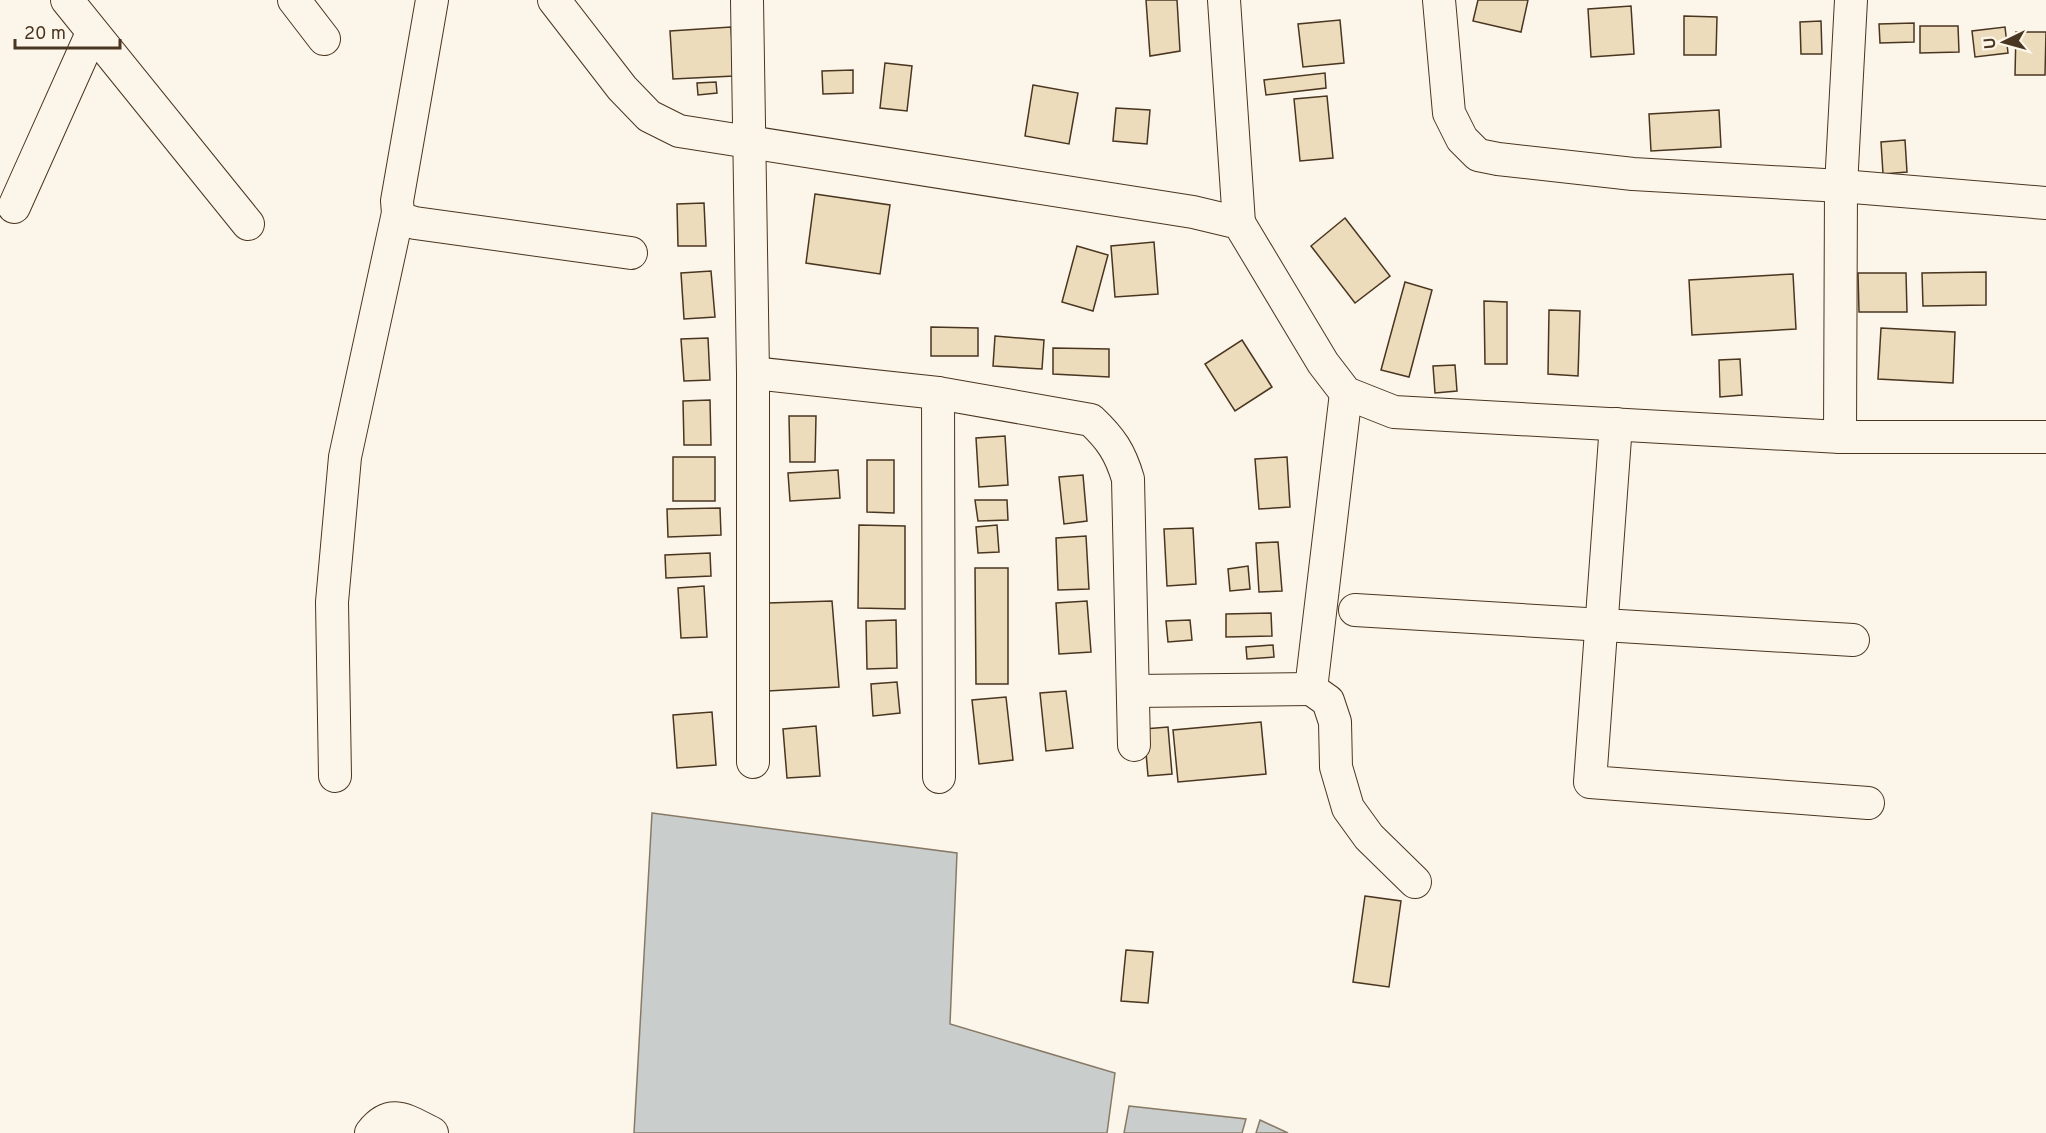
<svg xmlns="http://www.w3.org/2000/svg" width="2046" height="1133" viewBox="0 0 2046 1133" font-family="Overpass,sans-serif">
	<rect width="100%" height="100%" fill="#fbf6e9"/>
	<g fill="#c9cecd" stroke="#887966" stroke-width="1.5">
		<polygon points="652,813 957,853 950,1024 1115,1073 1107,1133 634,1133"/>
		<polygon points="1129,1106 1246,1119 1242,1133 1124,1133"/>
		<polygon points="1260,1120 1288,1133 1256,1133"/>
	</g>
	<g fill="#ecdcbc" stroke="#4a3520" stroke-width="1.5">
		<polygon points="1146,0 1177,0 1180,51 1150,56"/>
		<polygon points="1478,0 1528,0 1521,32 1473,21"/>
		<polygon points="1631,6 1634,54 1591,57 1588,9"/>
		<polygon points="1684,16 1717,17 1716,55 1684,55"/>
		<polygon points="1340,20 1344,63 1303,67 1298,24"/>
		<polygon points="1821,21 1822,54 1801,54 1800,22"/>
		<polygon points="1914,23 1914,42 1880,43 1879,24"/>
		<polygon points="1920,26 1958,26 1959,52 1920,53"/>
		<polygon points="731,27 734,76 673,79 670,31"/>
		<polygon points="2005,27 2008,53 1975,57 1972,31"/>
		<polygon points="2016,32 2046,32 2045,75 2015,75"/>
		<polygon points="885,63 912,66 907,111 880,108"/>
		<polygon points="853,70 853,93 823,94 822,71"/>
		<polygon points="1325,73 1326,88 1266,95 1264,80"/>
		<polygon points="716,82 717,93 698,95 697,83"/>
		<polygon points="1033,85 1078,93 1069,144 1025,136"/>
		<polygon points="1327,96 1333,158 1300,161 1294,99"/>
		<polygon points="1116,108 1150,110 1147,144 1113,141"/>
		<polygon points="1719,110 1721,147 1651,151 1649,114"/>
		<polygon points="1905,140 1907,172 1883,174 1881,142"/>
		<polygon points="815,194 890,205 880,274 806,263"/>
		<polygon points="704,203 706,246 678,246 677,204"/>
		<polygon points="1345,218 1390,276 1355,303 1311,246"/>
		<polygon points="1154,242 1158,294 1115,297 1111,246"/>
		<polygon points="1077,246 1108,255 1093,311 1062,302"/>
		<polygon points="711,271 715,317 684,319 681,273"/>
		<polygon points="1986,272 1986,305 1923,306 1922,273"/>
		<polygon points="1858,273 1906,273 1907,312 1859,312"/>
		<polygon points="1793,274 1796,329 1692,335 1689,280"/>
		<polygon points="1405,282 1432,290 1409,377 1381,370"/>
		<polygon points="1484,301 1507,302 1507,364 1485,364"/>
		<polygon points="1549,310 1580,311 1578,376 1548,374"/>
		<polygon points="931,327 978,328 978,356 931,356"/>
		<polygon points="1881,328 1955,332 1953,383 1878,379"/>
		<polygon points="995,336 1044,340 1042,369 993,366"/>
		<polygon points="708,338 710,380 684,381 681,339"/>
		<polygon points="1242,340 1272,387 1235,411 1205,364"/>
		<polygon points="1053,348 1109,349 1109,377 1053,374"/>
		<polygon points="1740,359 1742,395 1720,397 1719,360"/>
		<polygon points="1455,365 1457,391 1435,393 1433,366"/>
		<polygon points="710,400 711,445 684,445 683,401"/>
		<polygon points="789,416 816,416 815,462 790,462"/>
		<polygon points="1005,436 1008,485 979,487 976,438"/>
		<rect x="673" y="457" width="42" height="44"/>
		<polygon points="1287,457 1290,507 1259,509 1255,459"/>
		<polygon points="867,460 894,460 894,513 867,512"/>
		<polygon points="838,470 840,498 790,501 788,473"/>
		<polygon points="1083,475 1087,521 1064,524 1059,477"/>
		<polygon points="975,500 1007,500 1008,520 978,521"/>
		<polygon points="720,508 721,535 668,537 667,509"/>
		<polygon points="859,525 905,526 905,609 858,608"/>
		<polygon points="997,525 999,552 978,553 976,527"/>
		<polygon points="1193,528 1196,584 1167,586 1164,529"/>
		<polygon points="1086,536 1089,589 1058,590 1056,538"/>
		<polygon points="1278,542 1282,591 1259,592 1256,543"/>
		<polygon points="710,553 711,576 666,578 665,555"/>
		<polygon points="1248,566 1250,589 1230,591 1228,569"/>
		<polygon points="975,568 1008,568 1008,684 976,684"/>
		<polygon points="704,586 707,637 681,638 678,588"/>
		<polygon points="832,601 839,687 768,691 768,603"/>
		<polygon points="1087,601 1091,652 1059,654 1056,603"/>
		<polygon points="1271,613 1272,636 1226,637 1226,614"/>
		<polygon points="896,620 897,668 867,669 866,621"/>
		<polygon points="1190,620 1192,640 1168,642 1166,621"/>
		<polygon points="1273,645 1274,657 1247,659 1246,647"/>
		<polygon points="897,682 900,713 873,716 871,684"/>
		<polygon points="1066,691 1073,748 1046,751 1040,693"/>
		<polygon points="1006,697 1013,760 979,764 972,700"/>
		<polygon points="712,712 716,765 677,768 673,715"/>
		<polygon points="1261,722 1266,774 1178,782 1173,730"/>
		<polygon points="816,726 820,776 787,778 783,729"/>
		<polygon points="1168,727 1172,774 1148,776 1144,729"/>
		<polygon points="1365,896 1401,901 1389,987 1353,982"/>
		<polygon points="1126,950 1153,952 1148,1003 1121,1001"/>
	</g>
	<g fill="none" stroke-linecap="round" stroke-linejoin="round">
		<g stroke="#4a3520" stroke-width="34">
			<g id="minor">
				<polyline points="67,0 248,224"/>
				<polyline points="294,0 324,39"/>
				<polyline points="432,0 397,201 398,213 405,220 415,223 631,253"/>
				<polyline points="554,0 622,88 649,116 679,131 1193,212 1239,223 1323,363 1346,393 1394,412 1840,437 2046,437"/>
				<polyline points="747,0 753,373 753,762"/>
				<polyline points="1224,0 1239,223"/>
				<polyline points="1439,0 1449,113 1462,139 1478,155 1498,159 1633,174 1841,186 2046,203"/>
				<polyline points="14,207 92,33"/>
				<path d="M 753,373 L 938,393 L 1091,420 C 1111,439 1120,452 1128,479 L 1134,745"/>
				<polyline points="938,393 939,777"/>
				<polyline points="1346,393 1311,689 1328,701 1335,722 1336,767 1348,808 1369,837 1415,882"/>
				<polyline points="1616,424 1590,782 1868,803"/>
				<polyline points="1840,437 1841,186 1851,0"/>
				<polyline points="1355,610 1853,640"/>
				<polyline points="1133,691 1311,689"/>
				<polyline points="335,776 332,602 345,457 398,213"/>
				<path d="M 371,1133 C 391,1107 407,1121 432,1133"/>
			</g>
		</g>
		<use href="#minor" stroke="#fbf6e9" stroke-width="32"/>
	</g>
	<g transform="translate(2004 42) rotate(265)" stroke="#fbf6e9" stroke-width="4.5" paint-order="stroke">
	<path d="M0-4.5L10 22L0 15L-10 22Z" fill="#4a3520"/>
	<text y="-9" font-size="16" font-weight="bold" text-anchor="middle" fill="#4a3520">U</text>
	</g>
	<path d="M15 39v9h105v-9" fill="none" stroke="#4a3520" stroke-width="3"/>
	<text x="24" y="39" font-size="18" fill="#4a3520" stroke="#fbf6e9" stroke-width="4.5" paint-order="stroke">20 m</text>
</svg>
